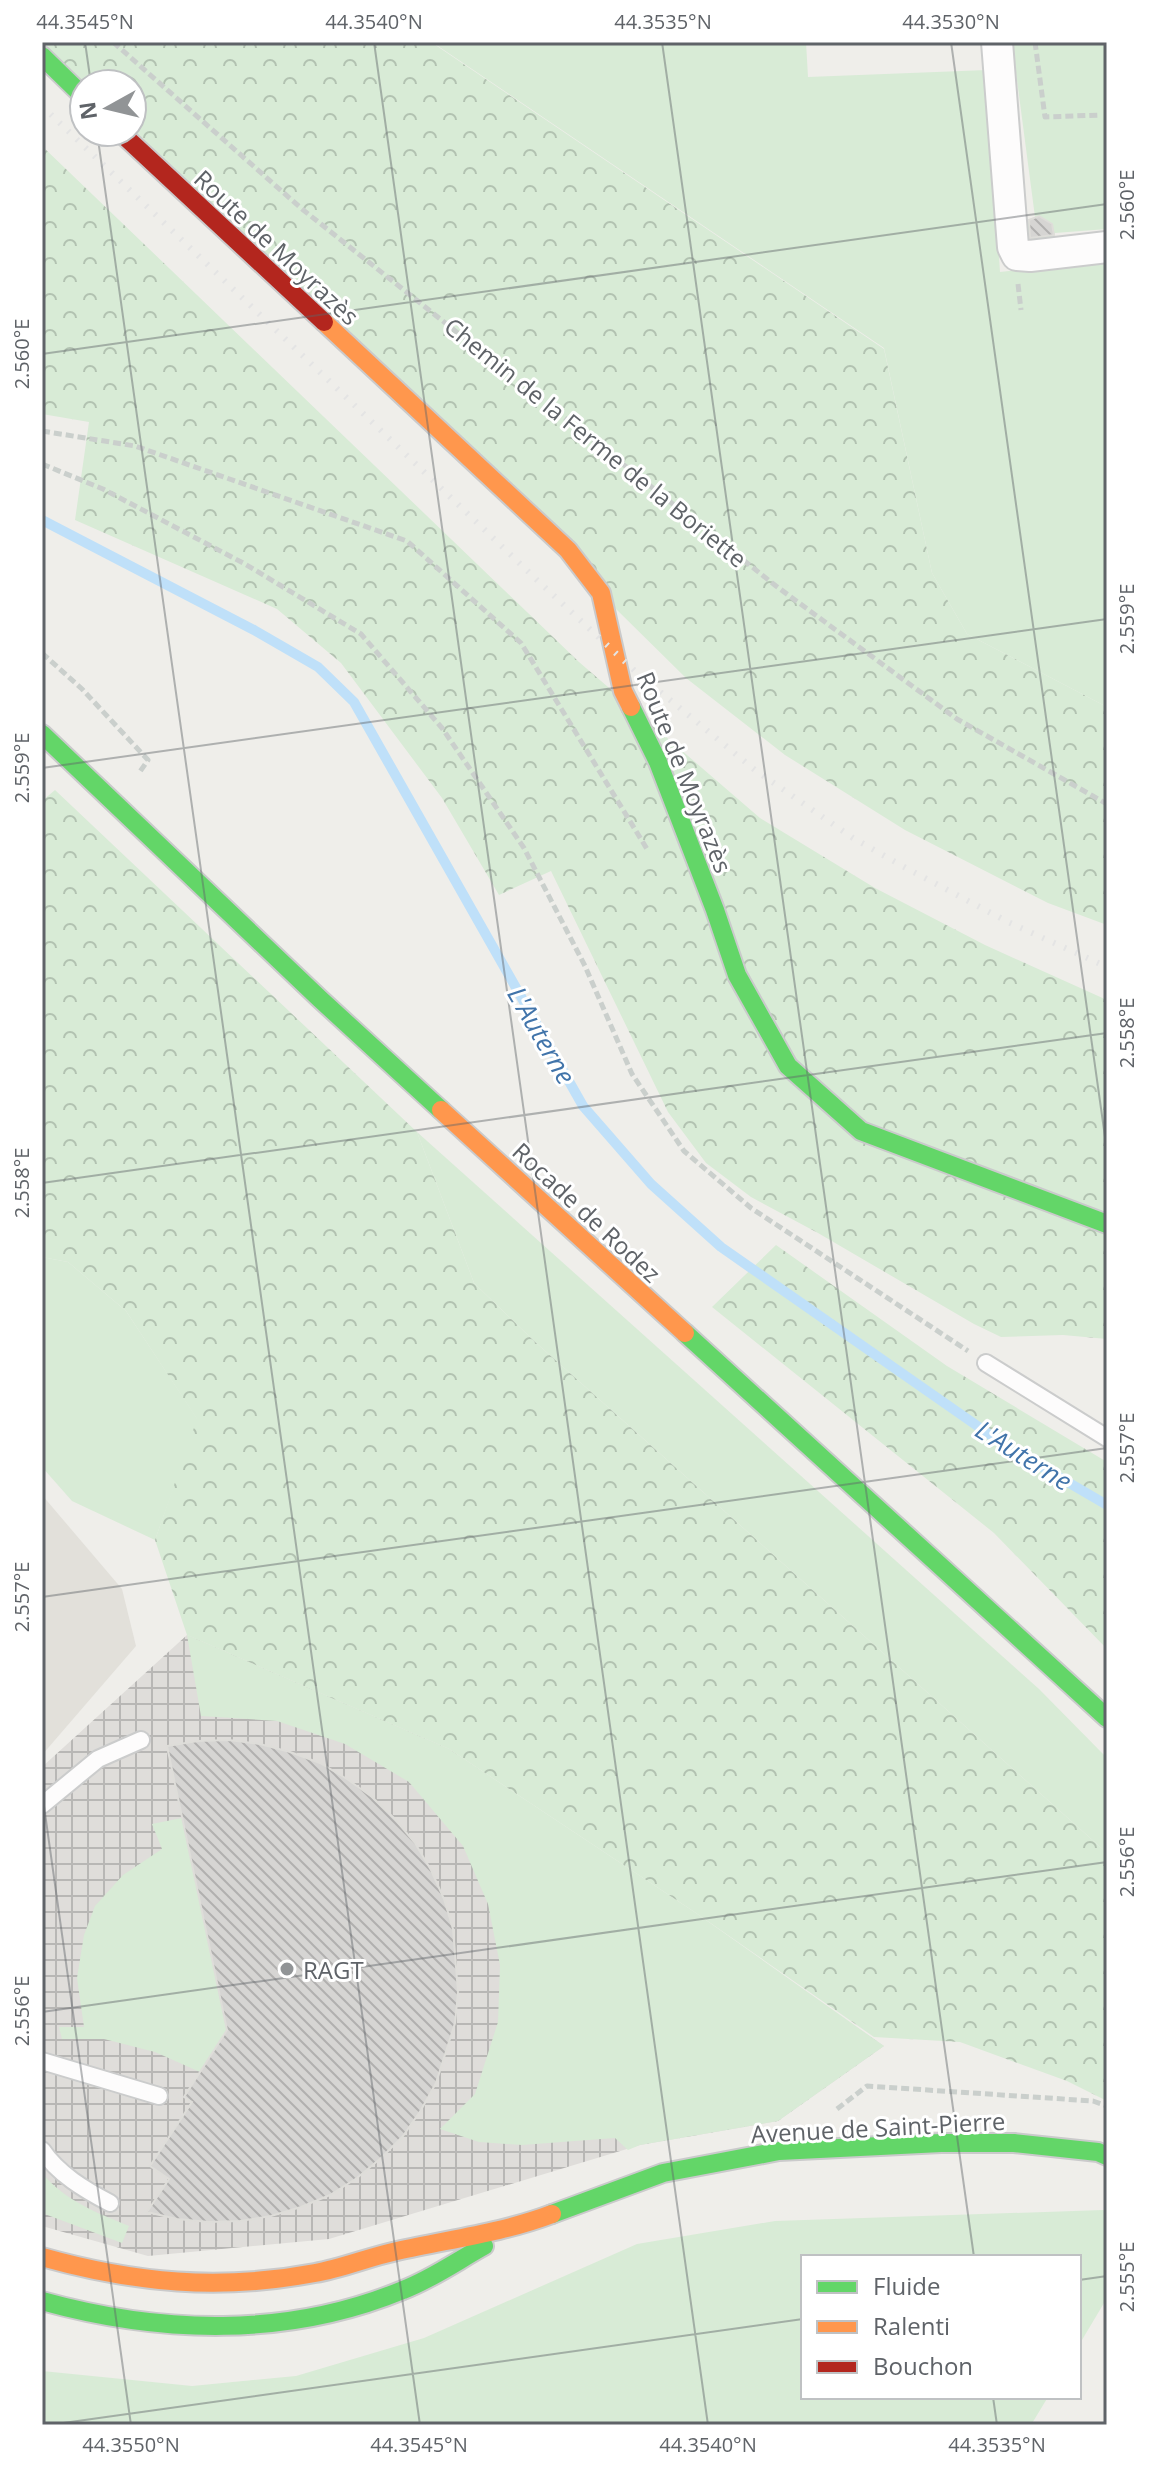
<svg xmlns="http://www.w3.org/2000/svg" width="1149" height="2467" viewBox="0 0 1149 2467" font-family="'Open Sans',sans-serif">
	<defs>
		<pattern id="industrial-grid" width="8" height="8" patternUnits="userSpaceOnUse" patternTransform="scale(2)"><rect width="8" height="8" fill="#dfddda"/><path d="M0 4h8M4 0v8" fill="none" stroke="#b8b7b5"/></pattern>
		<pattern id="forest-crowns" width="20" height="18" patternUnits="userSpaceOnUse" patternTransform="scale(2)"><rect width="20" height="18" fill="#d8ebd6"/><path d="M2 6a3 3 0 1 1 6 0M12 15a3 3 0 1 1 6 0" fill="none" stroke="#b2c2b1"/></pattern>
		<pattern id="building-back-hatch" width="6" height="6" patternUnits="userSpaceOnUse" patternTransform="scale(2)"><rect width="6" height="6" fill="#d6d5d3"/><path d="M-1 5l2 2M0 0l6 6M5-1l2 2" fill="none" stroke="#b1b0af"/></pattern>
	</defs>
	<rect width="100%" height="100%" fill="#efeeea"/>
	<polygon fill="url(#industrial-grid)" points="187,1635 449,1749 884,2046 778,2121 640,2145 329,2239 148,2256 42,2226 42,1767"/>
	<polygon fill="#e2e0da" points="42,1495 122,1589 136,1646 42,1755"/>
	<g fill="#d8ebd6">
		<polygon points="432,42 806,42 808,77 987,70 1000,272 1107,260 1107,707 967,634 932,573 884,348"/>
		<polygon points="1012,42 1107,42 1107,229 1055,233 1053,239 1026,244 1025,224 1035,217"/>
		<polygon points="417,1132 1039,1689 1107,1758 1107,1853 534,1341 474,1283"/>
		<polygon points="42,1257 68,1262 126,1311 198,1420 155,1540 72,1501 42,1467"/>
		<polygon points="187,1635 449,1749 696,1913 884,2046 778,2121 640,2145 628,2150 615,2138 522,2145 479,2142 440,2129 475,2094 498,2022 500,1965 488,1904 463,1846 409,1782 345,1744 277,1721 201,1716"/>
		<polygon points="182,1818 227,2030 200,2072 155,2052 104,2039 62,2039 59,2027 84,2027 77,1978 84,1935 95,1906 123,1875 162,1849 152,1824"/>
		<path d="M 42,2173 C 64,2200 97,2213 129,2226 L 122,2243 L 42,2213 Z"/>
		<polygon points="1103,2210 1107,2212 1107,2298 1079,2345 1079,2257 803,2257 803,2397 1048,2397 1031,2425 42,2425 42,2371 192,2386 296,2376 424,2338 637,2244 775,2221"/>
	</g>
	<g fill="url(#forest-crowns)">
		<polygon points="42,42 431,42 884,349 932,573 967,634 1107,707 1107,925 1048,903 905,830 785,755 686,678 132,132 132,84 84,84"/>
		<polygon points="42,146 579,662 760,818 875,888 985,945 1107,1000 1107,1339 1063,1335 1001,1337 974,1324 818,1233 751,1197 706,1163 668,1112 551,871 499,895 442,798 341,663 277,609 75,520 89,422 42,414"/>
		<polygon points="55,790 417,1132 474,1283 534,1341 1107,1853 1107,2101 1067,2081 960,2042 874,2037 696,1913 449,1749 187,1635 155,1540 197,1419 126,1311 68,1262 42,1257 42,801"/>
		<polygon points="776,1245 947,1366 1107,1462 1107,1649 994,1533 712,1307"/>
	</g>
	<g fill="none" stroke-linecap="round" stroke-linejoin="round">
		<polyline stroke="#bfe0f9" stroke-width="10" points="42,520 254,630 318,667 354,702 583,1106 651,1184 721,1247 1009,1448 1107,1505"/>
	</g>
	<g fill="url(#building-back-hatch)" stroke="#deddd9" stroke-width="2">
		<polygon points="1039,216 1052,224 1054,235 1030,238 1029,220"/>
		<polygon points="229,1740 260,1744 290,1752 320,1763 347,1779 372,1797 395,1819 415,1843 431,1870 444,1899 453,1929 458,1992 455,2023 436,2083 421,2110 403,2136 381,2158 357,2178 330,2195 301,2207 271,2216 240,2221 209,2222 177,2219 147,2212 169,2179 150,2166 192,2102 184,2097 227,2030 167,1746 198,1741"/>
	</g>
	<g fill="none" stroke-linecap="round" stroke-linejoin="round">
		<g stroke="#cbcccc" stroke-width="20">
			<g id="lane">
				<polyline points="986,1363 1107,1438"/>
				<polyline points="42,1805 98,1759 141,1740"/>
				<polyline points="42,2061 159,2096"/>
				<path d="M 42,2150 C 58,2174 85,2190 110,2203"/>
			</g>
		</g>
		<g stroke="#cbcccc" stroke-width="34">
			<polyline id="street" points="997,42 1013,247 1017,255 1030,256 1107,247"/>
		</g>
		<g stroke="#cacacb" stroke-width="22">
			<g id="fast">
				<polyline points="42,56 84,97"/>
				<polyline points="631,707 658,762 715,910 737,975 788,1066 861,1131 1107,1224"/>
				<polyline points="42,734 320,999 441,1110"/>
				<polyline points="685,1333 1107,1718"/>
				<polyline points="552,2214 663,2173 779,2151 941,2143 1014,2143 1098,2152 1107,2156"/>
				<path d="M 42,2301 C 161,2334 287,2338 403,2290 C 432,2279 457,2261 484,2246"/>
			</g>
		</g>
		<g stroke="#cacacb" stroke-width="22">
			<g id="slow">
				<polyline points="324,322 568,550 601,593 623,691 631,707"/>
				<polyline points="441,1110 685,1333"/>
				<path d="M 42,2257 C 134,2283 220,2291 315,2273 C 343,2268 369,2257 397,2251 C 450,2239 502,2233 552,2214"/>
			</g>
		</g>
		<g stroke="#cacacb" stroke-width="22">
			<polyline id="jam" points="120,132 324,322"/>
		</g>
		<g stroke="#cacfcc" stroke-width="5" stroke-dasharray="8 4" stroke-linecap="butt">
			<polyline points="113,42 302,209 776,586 957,719 1107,804"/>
			<polyline points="1035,42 1045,117 1101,115"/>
			<polyline points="1018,284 1021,310"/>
			<polyline points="42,431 135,446 407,541 521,643 647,849"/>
			<polyline points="42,464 103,489 245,564 361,634 442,728 524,848 585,966 632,1074 684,1151 751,1208 968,1351"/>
			<polyline points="42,653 82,689 148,760 139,773"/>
			<polyline points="837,2109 867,2086 1093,2101 1107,2106"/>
		</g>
		<use href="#lane" stroke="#fdfcfc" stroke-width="16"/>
		<use href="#street" stroke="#fdfcfc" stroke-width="30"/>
		<use href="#fast" stroke="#63d668" stroke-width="18"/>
		<use href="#slow" stroke="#ff974d" stroke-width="18"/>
		<use href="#jam" stroke="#b3261e" stroke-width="18"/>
		<polyline stroke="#e4e4e4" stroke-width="6" stroke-dasharray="2 10" stroke-linecap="butt" points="42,106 538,581 635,671 755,770 853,838 906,868 1008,922 1107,967"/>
	</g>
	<path fill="none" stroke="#5f6368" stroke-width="2" stroke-opacity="0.45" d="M 85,42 L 91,84M 374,42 L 708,2425M 662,42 L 974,2257M 951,42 L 1107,1151M 97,132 L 420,2425M 42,354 L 1107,204M 42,768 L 1107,619M 42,1183 L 1107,1033M 42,1597 L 1107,1448M 42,1792 L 131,2425M 42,2012 L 1107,1862M 1079,2280 L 1107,2276M 993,2397 L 997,2425M 49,2425 L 803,2319"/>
	<circle fill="#919496" stroke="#fff" stroke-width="3" cx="287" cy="1969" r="8"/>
	<g text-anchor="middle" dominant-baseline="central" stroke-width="6" stroke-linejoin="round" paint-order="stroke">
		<g font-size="24" fill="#5f6368" stroke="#fff">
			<text transform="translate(277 247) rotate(43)">Route de Moyrazès</text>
			<text transform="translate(596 442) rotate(39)">Chemin de la Ferme de la Boriette</text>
			<text transform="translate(685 772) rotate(68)">Route de Moyrazès</text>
			<text transform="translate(587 1212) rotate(43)">Rocade de Rodez</text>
			<text transform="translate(878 2127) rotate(-3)">Avenue de Saint-Pierre</text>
		</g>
		<g font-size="24" fill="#5f6368" stroke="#fff" text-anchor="start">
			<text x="303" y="1969">RAGT</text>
		</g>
		<g font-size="26" font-style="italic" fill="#4174aa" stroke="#fff">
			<text transform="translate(542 1035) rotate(60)">L'Auterne</text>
			<text transform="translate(1024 1455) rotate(32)">L'Auterne</text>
		</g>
	</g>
	<rect width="1149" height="2467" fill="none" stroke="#ffffff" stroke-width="88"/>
	<rect x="801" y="2255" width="280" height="144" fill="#ffffff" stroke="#bfc1c3" stroke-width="2"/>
	<rect x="817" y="2281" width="40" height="12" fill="#63d668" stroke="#bfc1c3" stroke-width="2"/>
	<text x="873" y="2295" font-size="24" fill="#5f6368">Fluide</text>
	<rect x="817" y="2321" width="40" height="12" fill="#ff974d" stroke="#bfc1c3" stroke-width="2"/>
	<text x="873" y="2335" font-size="24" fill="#5f6368">Ralenti</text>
	<rect x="817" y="2361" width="40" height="12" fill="#b3261e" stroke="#bfc1c3" stroke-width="2"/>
	<text x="873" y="2375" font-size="24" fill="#5f6368">Bouchon</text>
	<g transform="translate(108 108) rotate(262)"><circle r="38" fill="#ffffff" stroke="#bfc1c3" stroke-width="2"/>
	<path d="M0-6L14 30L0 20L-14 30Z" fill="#919496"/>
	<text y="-12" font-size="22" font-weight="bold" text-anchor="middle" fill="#5f6368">N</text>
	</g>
	<rect x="44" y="44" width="1061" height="2379" fill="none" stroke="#5f6368" stroke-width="3"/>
	<g font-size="20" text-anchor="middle" fill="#5f6368">
		<text x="85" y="29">44.3545°N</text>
		<text x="374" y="29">44.3540°N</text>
		<text x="663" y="29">44.3535°N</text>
		<text x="951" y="29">44.3530°N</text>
		<text transform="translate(1127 205) rotate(-90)" y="7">2.560°E</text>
		<text transform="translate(22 354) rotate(-90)" y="7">2.560°E</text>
		<text transform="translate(1127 619) rotate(-90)" y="7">2.559°E</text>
		<text transform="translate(22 768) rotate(-90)" y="7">2.559°E</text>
		<text transform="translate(1127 1033) rotate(-90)" y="7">2.558°E</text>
		<text transform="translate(22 1183) rotate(-90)" y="7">2.558°E</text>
		<text transform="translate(1127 1448) rotate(-90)" y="7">2.557°E</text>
		<text transform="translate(22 1597) rotate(-90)" y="7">2.557°E</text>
		<text transform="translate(1127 1862) rotate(-90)" y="7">2.556°E</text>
		<text transform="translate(22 2011) rotate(-90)" y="7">2.556°E</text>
		<text transform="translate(1127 2277) rotate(-90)" y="7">2.555°E</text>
		<text x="131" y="2452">44.3550°N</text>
		<text x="419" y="2452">44.3545°N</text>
		<text x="708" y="2452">44.3540°N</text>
		<text x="997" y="2452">44.3535°N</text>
	</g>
</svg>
